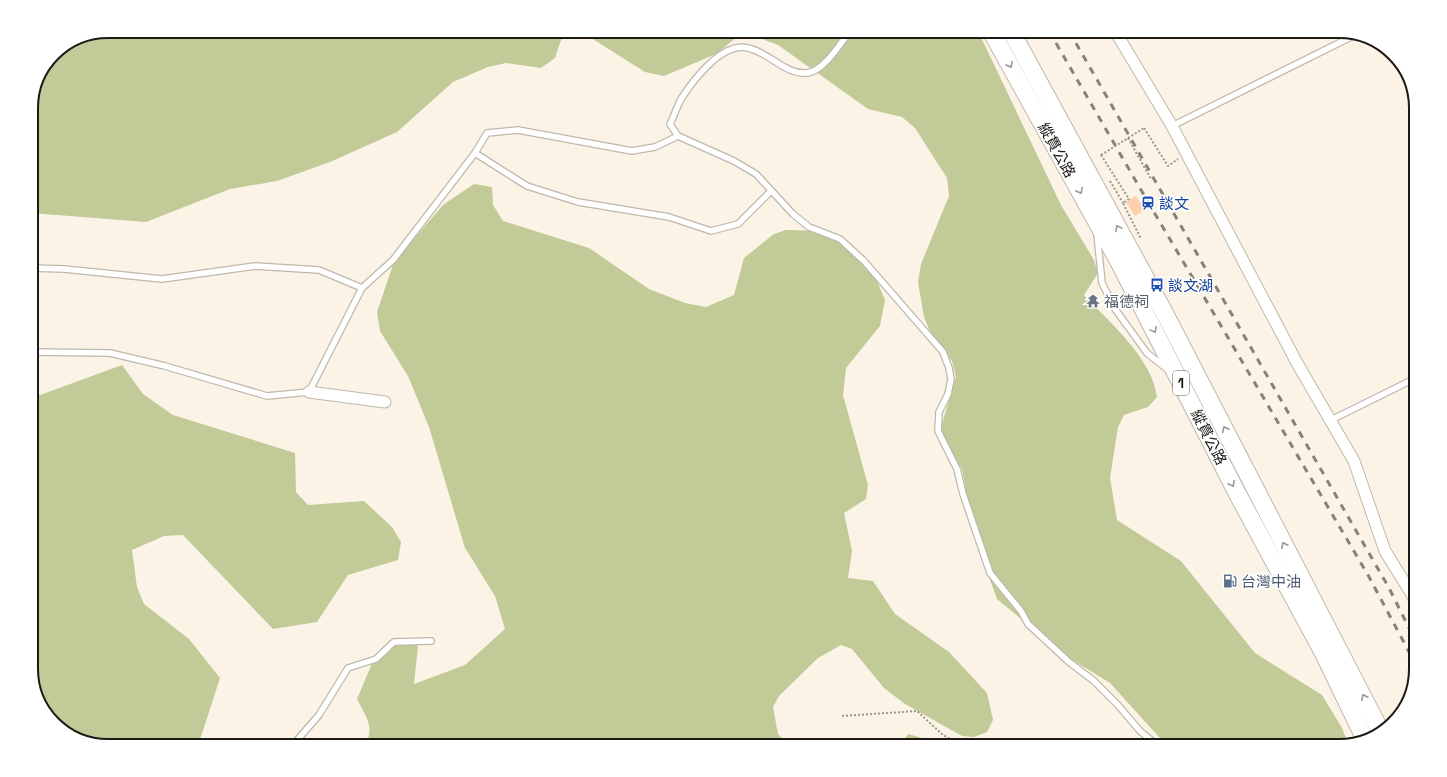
<svg xmlns="http://www.w3.org/2000/svg" width="1447" height="777" viewBox="0 0 1447 777" font-family="'Space Grotesk','Noto Sans TC',sans-serif">
	<rect width="100%" height="100%" fill="#fbf4e6"/>
	<g fill="#c2ca98">
		<polygon points="108,31 564,31 555,58 541,68 506,63 488,67 453,82 397,132 330,162 277,181 230,189 146,222 31,213 31,103 54,53 79,37"/>
		<path d="M 580,31 L 834,31 L 844,33 L 847,31 L 978,31 L 1061,205 L 1094,260 L 1098,273 L 1084,295 C 1110,323 1152,358 1157,397 L 1148,407 L 1124,415 L 1118,427 L 1110,478 L 1117,520 L 1181,561 L 1255,653 L 1322,695 L 1342,728 L 1348,744 L 1339,746 L 1170,746 L 1159,737 L 1110,683 L 1066,656 L 997,599 L 974,536 L 962,469 L 938,437 L 956,377 L 952,361 L 931,334 L 924,317 L 918,282 L 921,264 L 949,196 L 947,178 L 915,128 L 902,117 L 868,109 L 778,45 L 743,32 L 716,54 L 664,76 L 645,72 Z"/>
		<path d="M 474,184 L 492,187 L 493,205 L 503,221 L 589,248 L 649,289 L 685,303 L 706,307 L 734,295 L 744,258 L 774,234 L 786,230 L 826,231 L 875,276 L 885,300 L 880,326 L 846,368 L 843,395 L 868,485 L 866,499 L 844,513 L 852,551 L 848,578 L 873,581 L 895,614 L 949,652 L 987,693 L 993,720 L 987,732 L 974,737 L 962,736 L 905,704 L 884,688 L 852,649 L 841,645 L 818,658 L 779,696 L 773,707 L 778,734 L 789,746 L 364,746 C 376,728 366,717 357,699 L 373,661 L 401,640 L 418,646 L 414,684 L 465,665 L 505,629 L 495,596 L 465,548 L 429,427 L 408,376 L 380,331 L 377,312 L 394,262 L 443,205 Z"/>
		<polygon points="122,365 143,394 173,415 295,453 296,492 308,505 364,501 392,527 401,542 398,560 348,575 317,622 273,629 183,535 164,536 132,550 137,587 144,604 189,639 220,678 198,746 103,745 74,738 44,712 31,674 31,394 40,395"/>
		<polygon points="908,734 933,741 940,746 900,746"/>
	</g>
	<polygon fill="#fdcfae" points="1136,196 1145,210 1135,216 1126,202"/>
	<g fill="none" stroke-linecap="round" stroke-linejoin="round">
		<g stroke="#bfb8ab" stroke-width="8">
			<g id="service">
				<path d="M 850,31 C 840,44 824,71 807,73 C 785,75 769,52 748,48 C 722,42 694,79 681,99 C 677,107 674,116 670,124 L 678,136 L 734,161 L 756,174 L 793,214 L 809,227 L 840,239 L 864,261 L 943,352 L 949,368 L 951,379 L 948,394 L 939,412 L 938,431 L 957,469 L 963,494 L 990,573 L 1021,611 L 1028,624 L 1069,662 L 1094,681 L 1117,704 L 1140,731 L 1158,746"/>
				<polyline points="1172,126 1355,35"/>
				<polyline points="475,153 527,186 578,202 669,217 711,231 738,224 771,191"/>
				<polyline points="1097,234 1102,283 1115,309 1147,353 1167,369"/>
				<polyline points="31,268 64,269 162,279 255,266 319,270 362,288"/>
				<polyline points="31,352 110,353 165,366 267,396 309,392 362,288 393,260 475,153 487,133 518,130 632,151 655,147 678,136"/>
				<polyline points="1331,420 1416,378"/>
				<polyline points="292,746 319,715 348,668 376,659 394,642 431,641"/>
			</g>
		</g>
		<g stroke="#bfb8ab" stroke-width="13">
			<g id="minor">
				<polyline points="1115,31 1172,126 1297,363 1354,461 1385,551 1416,601"/>
				<polyline points="309,392 385,402"/>
			</g>
		</g>
		<g stroke="#bfb8ab" stroke-width="19">
			<g id="primary">
				<polyline points="991,31 1119,262 1237,493 1324,654 1365,739"/>
				<polyline points="1011,31 1165,314 1381,732"/>
			</g>
		</g>
		<g stroke="#9b968c" stroke-width="2" stroke-dasharray="2 2" stroke-linecap="butt">
			<polyline points="1144,128 1168,166 1178,159"/>
			<polyline points="1128,138 1151,179"/>
			<polyline points="1101,155 1129,199 1123,203 1141,239"/>
			<polyline points="1110,181 1123,203"/>
			<polyline points="842,716 917,711 943,735 963,746"/>
		</g>
		<use href="#service" stroke="#fff" stroke-width="5.5"/>
		<use href="#minor" stroke="#fff" stroke-width="11"/>
		<use href="#primary" stroke="#fff" stroke-width="17"/>
		<g stroke="#878279" stroke-width="3" stroke-dasharray="7 7" stroke-linecap="butt">
			<polyline points="1049,31 1148,202 1368,575 1416,665"/>
			<polyline points="1069,31 1389,588 1416,642"/>
		</g>
		<polyline stroke="#9b968c" stroke-width="2" stroke-dasharray="2 2" stroke-linecap="butt" points="1101,155 1144,128"/>
	</g>
	<defs><path id="oneway-chevron" d="M-2-3.5L2.5 0L-2 3.5" fill="none" stroke-width="1.6" stroke-linecap="round" stroke-linejoin="round"/></defs>
	<g stroke="#999896">
		<use href="#oneway-chevron" transform="translate(1010 65) rotate(61)"/>
		<use href="#oneway-chevron" transform="translate(1080 191) rotate(61)"/>
		<use href="#oneway-chevron" transform="translate(1118 228) rotate(-118)"/>
		<use href="#oneway-chevron" transform="translate(1154 330) rotate(62)"/>
		<use href="#oneway-chevron" transform="translate(1225 429) rotate(-117)"/>
		<use href="#oneway-chevron" transform="translate(1232 484) rotate(63)"/>
		<use href="#oneway-chevron" transform="translate(1284 545) rotate(-117)"/>
		<use href="#oneway-chevron" transform="translate(1364 697) rotate(-116)"/>
	</g>
	<defs>
		<g id="station-bare" transform="scale(1.08)"><path d="M-3-6H3Q5-6 5-4V2Q5 4 3 4L4.5 6H3L1.5 4h-3L-3 6H-4.5L-3 4Q-5 4-5 2V-4Q-5-6-3-6ZM-3.5-4v3h7v-3ZM-3.5 1v1.5H-2V1ZM2 1v1.5H3.5V1Z" fill="#1a4fb4" stroke="#fff" stroke-width="2.5" paint-order="stroke"/></g>
		<g id="bus-bare" transform="scale(1.08)"><path d="M-5-6H5V4H4V6H2V4H-2V6H-4V4H-5ZM-3.5-4V0h7V-4ZM-3.5 1.2v1.5H-2V1.2ZM2 1.2v1.5H3.5V1.2Z" fill="#1a4fb4" stroke="#fff" stroke-width="2.5" paint-order="stroke"/></g>
		<g id="temple-bare" transform="scale(1.08)"><path d="M0-6L5-2H3V0L6.5 2.5H4V6H1.5V3h-3V6H-4V2.5H-6.5L-3 0V-2H-5Z" fill="#6b7280" stroke="#fff" stroke-width="2.5" paint-order="stroke"/></g>
		<g id="fuel-bare" transform="scale(1.08)"><path d="M-5.5-6h7V0h2V4h1.3V-2.5L3-4.5l.8-.8L6-3V5H2.5V1h-1V6h-7ZM-4.2-4.7v3.2H.2V-4.7Z" fill="#5c6f8a" stroke="#fff" stroke-width="2.5" paint-order="stroke"/></g>
	</defs>
	<g fill-rule="evenodd">
		<use href="#station-bare" x="1148" y="203"/>
		<use href="#bus-bare" x="1157" y="285"/>
		<use href="#temple-bare" x="1093" y="301"/>
		<use href="#fuel-bare" x="1230" y="581"/>
	</g>
	<g text-anchor="middle" dominant-baseline="central" stroke-width="3.5" stroke-linejoin="round" paint-order="stroke">
		<rect fill="#fff" stroke="#615f5c" stroke-width="1" x="1173" y="371" width="16" height="24" rx="3"/>
		<g font-size="14" font-weight="bold" fill="#1d1a16">
			<text x="1181" y="383">1</text>
		</g>
		<g font-size="15" fill="#1d1a16" stroke="#fff">
			<text transform="translate(1057 150) rotate(61)">縱貫公路</text>
			<text transform="translate(1209 437) rotate(63)">縱貫公路</text>
		</g>
		<g font-size="15" fill="#164399" stroke="#fff" text-anchor="start">
			<text x="1159" y="203">談文</text>
			<text x="1168" y="285">談文湖</text>
		</g>
		<g font-size="15" fill="#5b616d" stroke="#fff" text-anchor="start">
			<text x="1104" y="301">福德祠</text>
		</g>
		<g font-size="15" fill="#4e5e75" stroke="#fff" text-anchor="start">
			<text x="1241" y="581">台灣中油</text>
		</g>
	</g>
	<path d="M0 0H1447V777H0ZM108 38H1339A70 70 0 0 1 1409 108V669A70 70 0 0 1 1339 739H108A70 70 0 0 1 38 669V108A70 70 0 0 1 108 38Z" fill="#fff" fill-rule="evenodd"/>
	<path fill="none" stroke="#1d1a16" stroke-width="2" d="M108 38H1339A70 70 0 0 1 1409 108V669A70 70 0 0 1 1339 739H108A70 70 0 0 1 38 669V108A70 70 0 0 1 108 38Z"/>
</svg>
